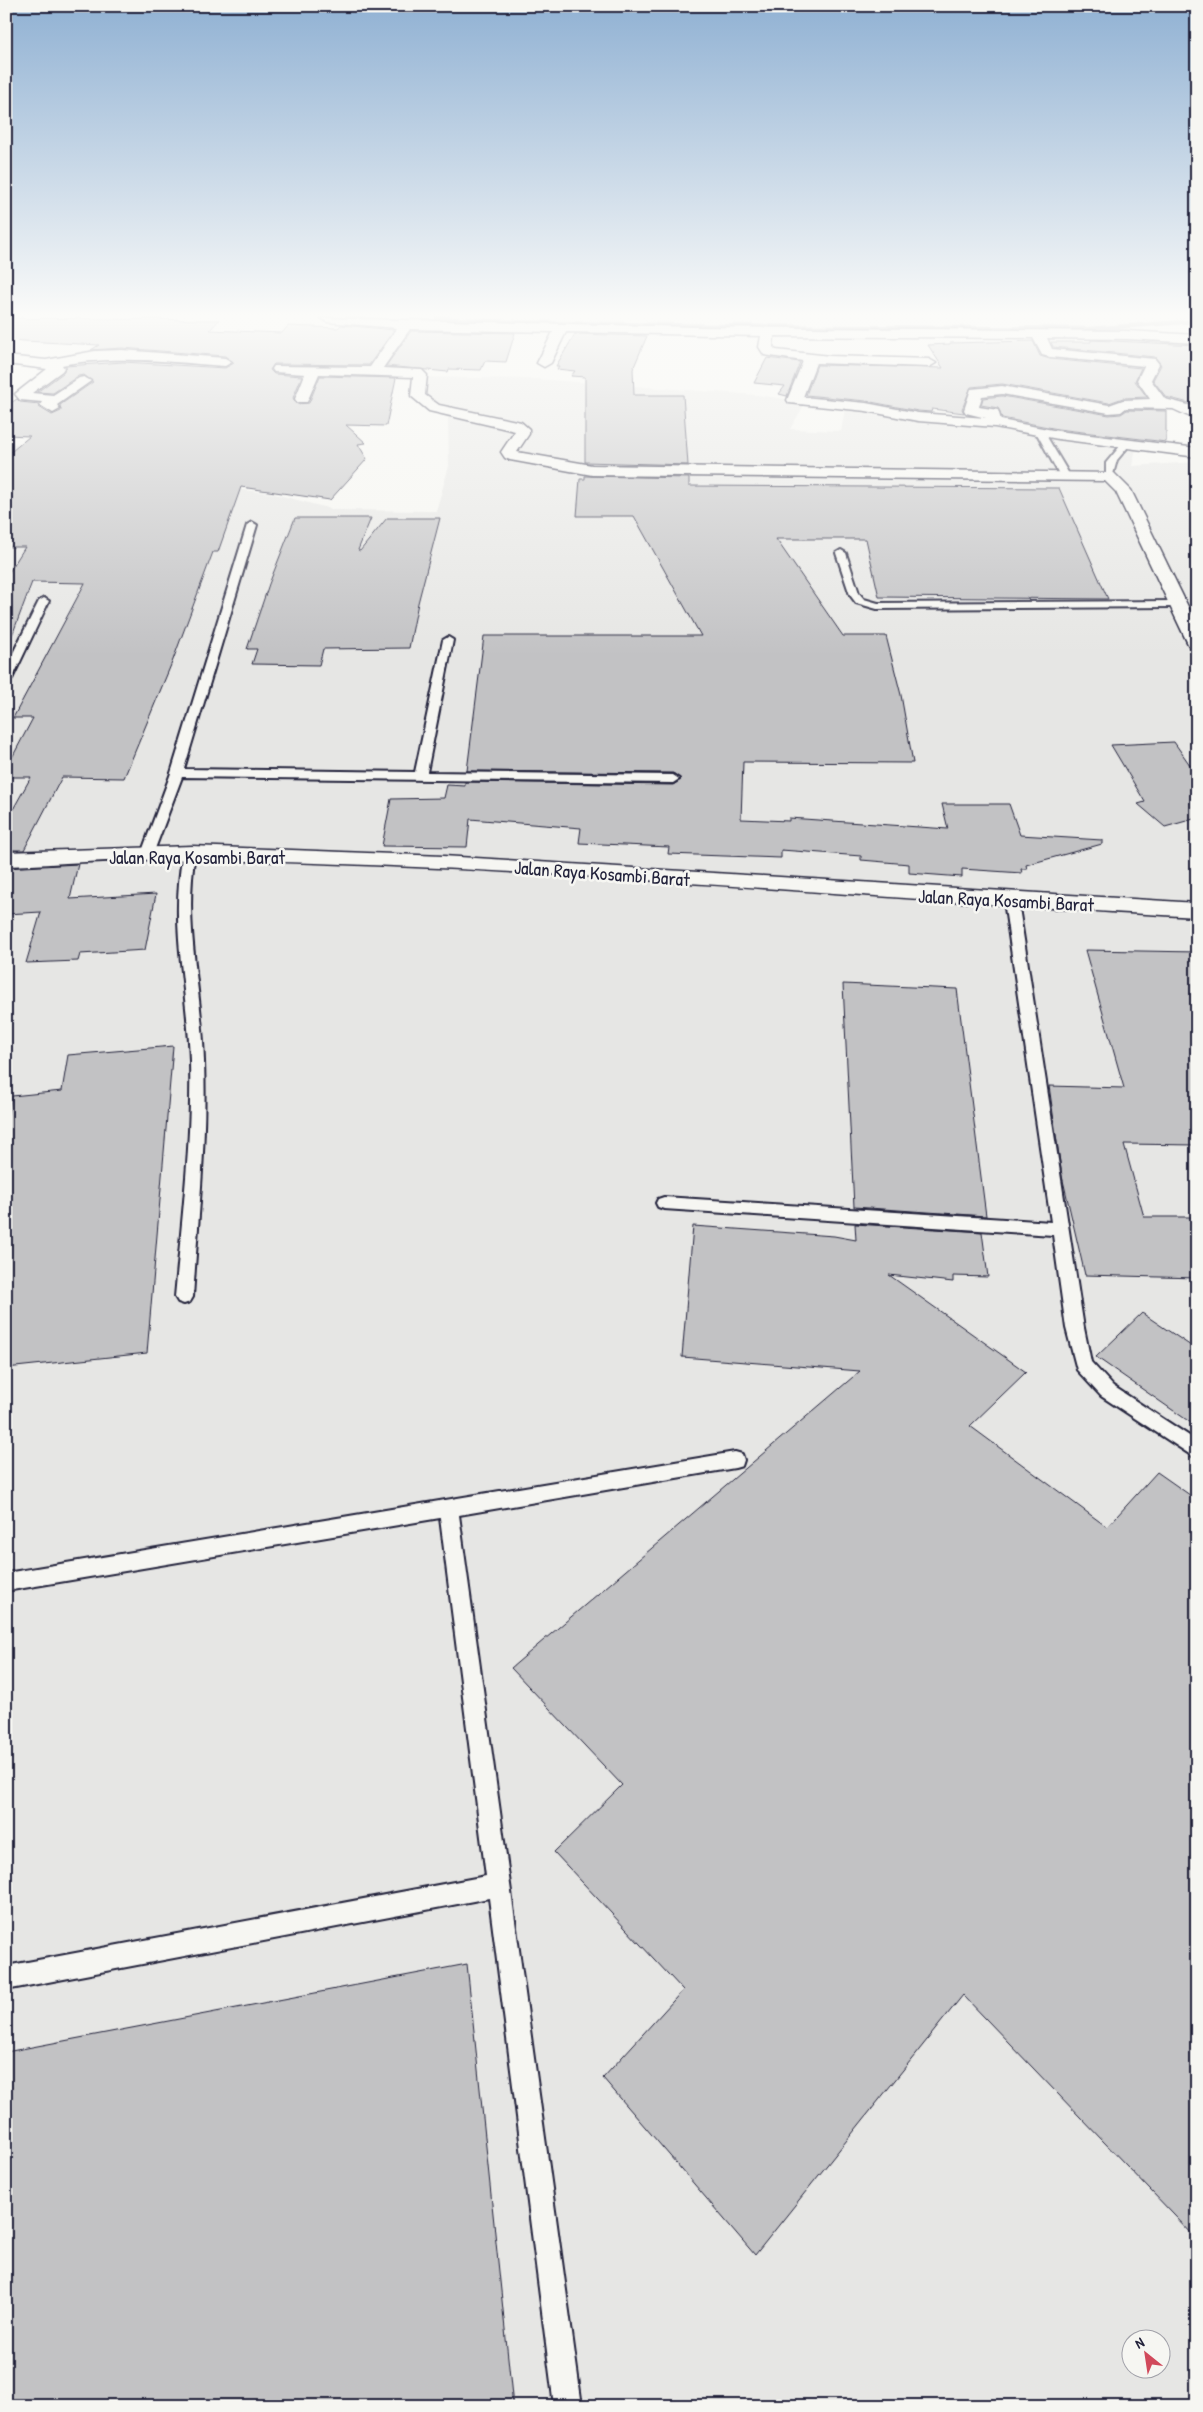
<svg xmlns="http://www.w3.org/2000/svg" width="1203" height="2412" viewBox="0 0 1203 2412" font-family="'Patrick Hand',sans-serif">
	<rect width="100%" height="100%" fill="#f6f6f2"/>
	<filter id="ink" filterUnits="userSpaceOnUse"><feTurbulence type="fractalNoise" baseFrequency=".02" numOctaves="2"/><feDisplacementMap in="SourceGraphic" scale="10" xChannelSelector="R" yChannelSelector="G"/><feConvolveMatrix kernelMatrix="1 2 1 2 8 2 1 2 1" color-interpolation-filters="sRGB"/></filter>
	<g filter="url(#ink)">
		<path fill="#e6e6e4" fill-rule="evenodd" d="M 418,377 L 536,379 L 757,395 L 806,402 L 790,429 L 841,431 L 845,409 L 1024,428 L 1137,444 L 1132,466 L 1197,462 L 1197,2406 L 6,2406 L 6,443 L 19,444 L 15,456 L 115,477 L 271,493 L 335,510 L 436,511 L 449,466 L 448,418 L 415,400 ZM 1130,2340 L 1160,2340 L 1160,2370 L 1130,2370 Z"/>
		<g fill="none" stroke-linecap="round" stroke-linejoin="round">
			<polyline stroke="#757583" stroke-width="4.5" points="437,318 515,322 720,326 1089,329 1197,321"/>
		</g>
		<g fill="#c2c2c4" stroke="#22223b">
			<polygon points="6,318 219,320 210,330 282,333 288,326 338,328 341,325 394,330 369,365 274,364 270,370 274,374 302,376 293,398 297,404 309,403 320,376 396,378 386,426 346,425 366,443 358,444 367,459 330,500 241,487 218,552 213,552 173,660 124,778 62,777 24,850 6,850 6,822 31,777 6,777 6,769 33,718 13,718 85,583 32,582 8,646 6,645 6,577 25,547 6,547 6,456 30,436 6,435 6,406 17,399 20,402 39,404 39,407 52,415 61,411 60,405 93,382 84,375 78,376 53,393 37,392 63,373 66,366 123,362 225,368 234,363 225,356 122,348 91,350 99,345 6,340"/>
			<polygon points="411,331 515,333 506,362 485,361 481,370 449,369 448,372 386,366"/>
			<polygon points="575,334 647,336 633,369 634,395 683,395 688,465 585,462 585,377 571,376 575,371 557,369 559,366 556,366"/>
			<polygon points="1091,340 1197,345 1197,405 1166,397 1153,380 1161,365 1155,357 1053,347 1051,342 1091,342"/>
			<polygon points="1033,341 1040,356 1050,359 1141,368 1135,381 1147,397 1123,398 1109,403 1002,384 971,387 962,409 964,413 932,409 931,412 918,411 866,401 806,395 817,365 943,368 928,345 950,344 950,343"/>
			<polygon points="767,358 800,362 787,396 779,394 785,386 754,383"/>
			<polygon points="1002,396 1109,415 1121,414 1127,410 1166,411 1166,442 1058,429 1002,418 998,408 981,405 983,398"/>
			<polygon points="585,476 689,478 689,486 1059,488 1108,599 879,597 866,539 776,539 843,636 886,636 901,695 913,763 743,762 741,819 789,821 789,818 948,829 942,804 1009,804 1020,835 1102,840 1102,844 1026,865 1027,869 1021,869 1022,873 962,869 962,877 909,873 909,864 861,860 861,856 781,850 781,858 668,854 669,847 579,843 581,828 470,819 467,847 382,846 391,799 444,798 447,785 465,786 465,782 673,785 681,780 673,773 467,771 484,636 701,636 634,516 577,516 580,479 585,479"/>
			<polygon points="295,518 371,518 358,550 360,551 387,518 440,518 418,603 409,648 323,649 319,665 252,664 257,649 247,649 269,584"/>
			<polygon points="1174,742 1197,775 1197,818 1165,827 1138,804 1145,802 1111,745"/>
			<polygon points="78,864 70,899 156,894 145,950 80,954 78,961 26,963 41,912 6,914 6,868"/>
			<polygon points="1085,950 1197,952 1197,1145 1124,1144 1144,1217 1197,1217 1197,1278 1085,1275 1062,1176 1049,1086 1124,1088"/>
			<polygon points="843,984 957,989 986,1216 854,1207"/>
			<polygon points="173,1046 147,1353 6,1368 6,1122 12,1096 62,1091 68,1055"/>
			<polygon points="855,1224 982,1232 988,1277 953,1276 953,1282 889,1275 1026,1372 970,1426 1107,1527 1157,1472 1197,1500 1197,2239 963,1995 755,2255 603,2078 683,1990 554,1852 622,1785 511,1668 860,1371 682,1357 693,1226 834,1236 856,1240"/>
			<polygon points="1142,1313 1197,1350 1197,1427 1096,1357"/>
			<polygon points="467,1964 513,2406 6,2406 6,2052"/>
		</g>
		<g fill="none" stroke-linecap="round" stroke-linejoin="round">
			<g stroke="#22223b" stroke-width="4">
				<g id="lane">
					<polygon points="1037,430 1044,432 1069,474 1067,476 1059,474 1036,432"/>
					<polygon points="1121,445 1128,447 1117,460 1112,478 1106,478 1106,463"/>
					<polygon points="252,522 257,525 184,769 415,772 443,640 448,637 453,640 427,772 673,775 679,779 673,783 182,777 153,854 147,858 142,857 141,854 171,773 247,525"/>
					<polygon points="841,550 846,553 859,593 864,599 878,603 1178,601 1183,604 1178,607 877,609 856,603 850,595 836,553"/>
					<polygon points="44,598 49,601 12,679 6,682 6,667 39,601"/>
					<path d="M 189,849 L 195,853 C 183,927 202,989 204,1061 C 207,1140 198,1219 193,1297 L 190,1302 L 184,1304 L 178,1302 L 175,1297 C 182,1219 192,1140 190,1061 C 188,989 169,927 183,853 Z"/>
					<polygon points="1011,897 1018,901 1084,1328 1091,1362 1113,1386 1197,1441 1197,1459 1101,1396 1077,1370 1066,1328 1053,1235 664,1209 658,1207 656,1203 658,1199 664,1197 1051,1222 1004,901"/>
					<polygon points="735,1452 742,1454 744,1460 742,1466 735,1468 459,1515 582,2406 554,2406 489,1898 6,1990 6,1966 486,1876 440,1518 6,1591 6,1573"/>
				</g>
			</g>
			<g stroke="#22223b" stroke-width="3">
				<g id="street">
					<path d="M 321,318 L 693,327 L 1127,331 L 1197,335 L 1197,343 L 1127,339 L 1047,338 L 1052,349 L 1155,359 L 1159,364 L 1151,380 L 1165,399 L 1196,407 L 1197,420 L 1173,409 L 1126,408 L 1121,412 L 1109,413 L 1002,394 L 982,396 L 979,407 L 998,410 L 1001,420 L 1058,431 L 1197,448 L 1197,457 L 1058,439 L 995,427 L 918,421 L 866,411 L 789,403 L 787,400 L 803,361 L 764,355 L 759,347 L 761,336 L 566,332 L 551,363 L 544,367 L 537,363 L 553,332 L 410,329 L 383,368 L 422,370 L 427,375 L 425,395 L 439,405 L 521,422 L 529,429 L 529,434 L 517,452 L 592,465 L 1114,473 L 1131,490 L 1197,625 L 1197,649 L 1191,648 L 1188,644 L 1116,492 L 1105,481 L 592,475 L 510,460 L 505,458 L 501,452 L 515,431 L 429,411 L 411,396 L 413,377 L 319,374 L 307,402 L 297,402 L 295,399 L 305,374 L 274,372 L 272,369 L 274,366 L 370,367 L 397,328 L 327,322 ZM 774,336 L 1033,338 L 1042,355 L 1050,357 L 1144,366 L 1137,380 L 1150,399 L 1123,400 L 1109,405 L 1002,386 L 971,389 L 964,410 L 966,413 L 986,418 L 918,413 L 866,403 L 803,397 L 816,363 L 929,367 L 936,363 L 929,359 L 830,356 L 776,350 L 773,347 Z"/>
					<path d="M 122,350 L 225,358 L 232,362 L 225,366 C 167,362 119,355 62,365 L 64,368 L 62,371 L 32,393 L 53,395 L 79,378 L 84,377 L 91,381 L 57,405 L 60,409 L 53,413 L 40,405 L 42,402 L 20,400 L 15,394 L 47,369 L 6,364 L 6,356 L 46,360 L 95,351 Z"/>
				</g>
			</g>
			<g stroke="#22223b" stroke-width="3">
				<path id="secondary" d="M 192,846 L 443,856 L 1197,903 L 1197,917 C 862,898 527,865 192,860 C 130,858 68,864 6,866 L 6,852 Z"/>
			</g>
			<use href="#lane" fill="#f6f6f2" fill-rule="evenodd"/>
			<use href="#street" fill="#f6f6f2" fill-rule="evenodd"/>
			<use href="#secondary" fill="#f6f6f2" fill-rule="evenodd"/>
		</g>
	</g>
	<linearGradient id="sky" x2="0" y2="1"><stop stop-color="#90b1d3"/><stop offset="0.48" stop-color="#fbfbf9"/><stop offset="1" stop-color="#fbfbf9" stop-opacity="0"/></linearGradient>
	<rect width="1203" height="656" fill="url(#sky)"/>
	<g text-anchor="middle" dominant-baseline="central" stroke-width="5" stroke-linejoin="round" paint-order="stroke">
		<g font-size="19" fill="#22223b" stroke="#f6f6f2">
			<text x="197" y="857">Jalan Raya Kosambi Barat</text>
			<text transform="translate(602 873) rotate(4)">Jalan Raya Kosambi Barat</text>
			<text transform="translate(1006 900) rotate(3)">Jalan Raya Kosambi Barat</text>
		</g>
	</g>
	<rect width="1203" height="2412" fill="none" stroke="#f6f6f2" stroke-width="25"/>
	<rect x="12" y="12" width="1178" height="2387" fill="none" stroke="#22223b" stroke-width="2" filter="url(#ink)"/>
	<g transform="translate(1146 2354) rotate(330)"><circle r="24" fill="#f6f6f2" stroke="#a1a1a9"/>
	<path d="M0-4L9 19L0 12L-9 19Z" fill="#d1495b"/>
	<text y="-8" font-size="14" font-weight="bold" text-anchor="middle" fill="#22223b">N</text>
	</g>
</svg>
